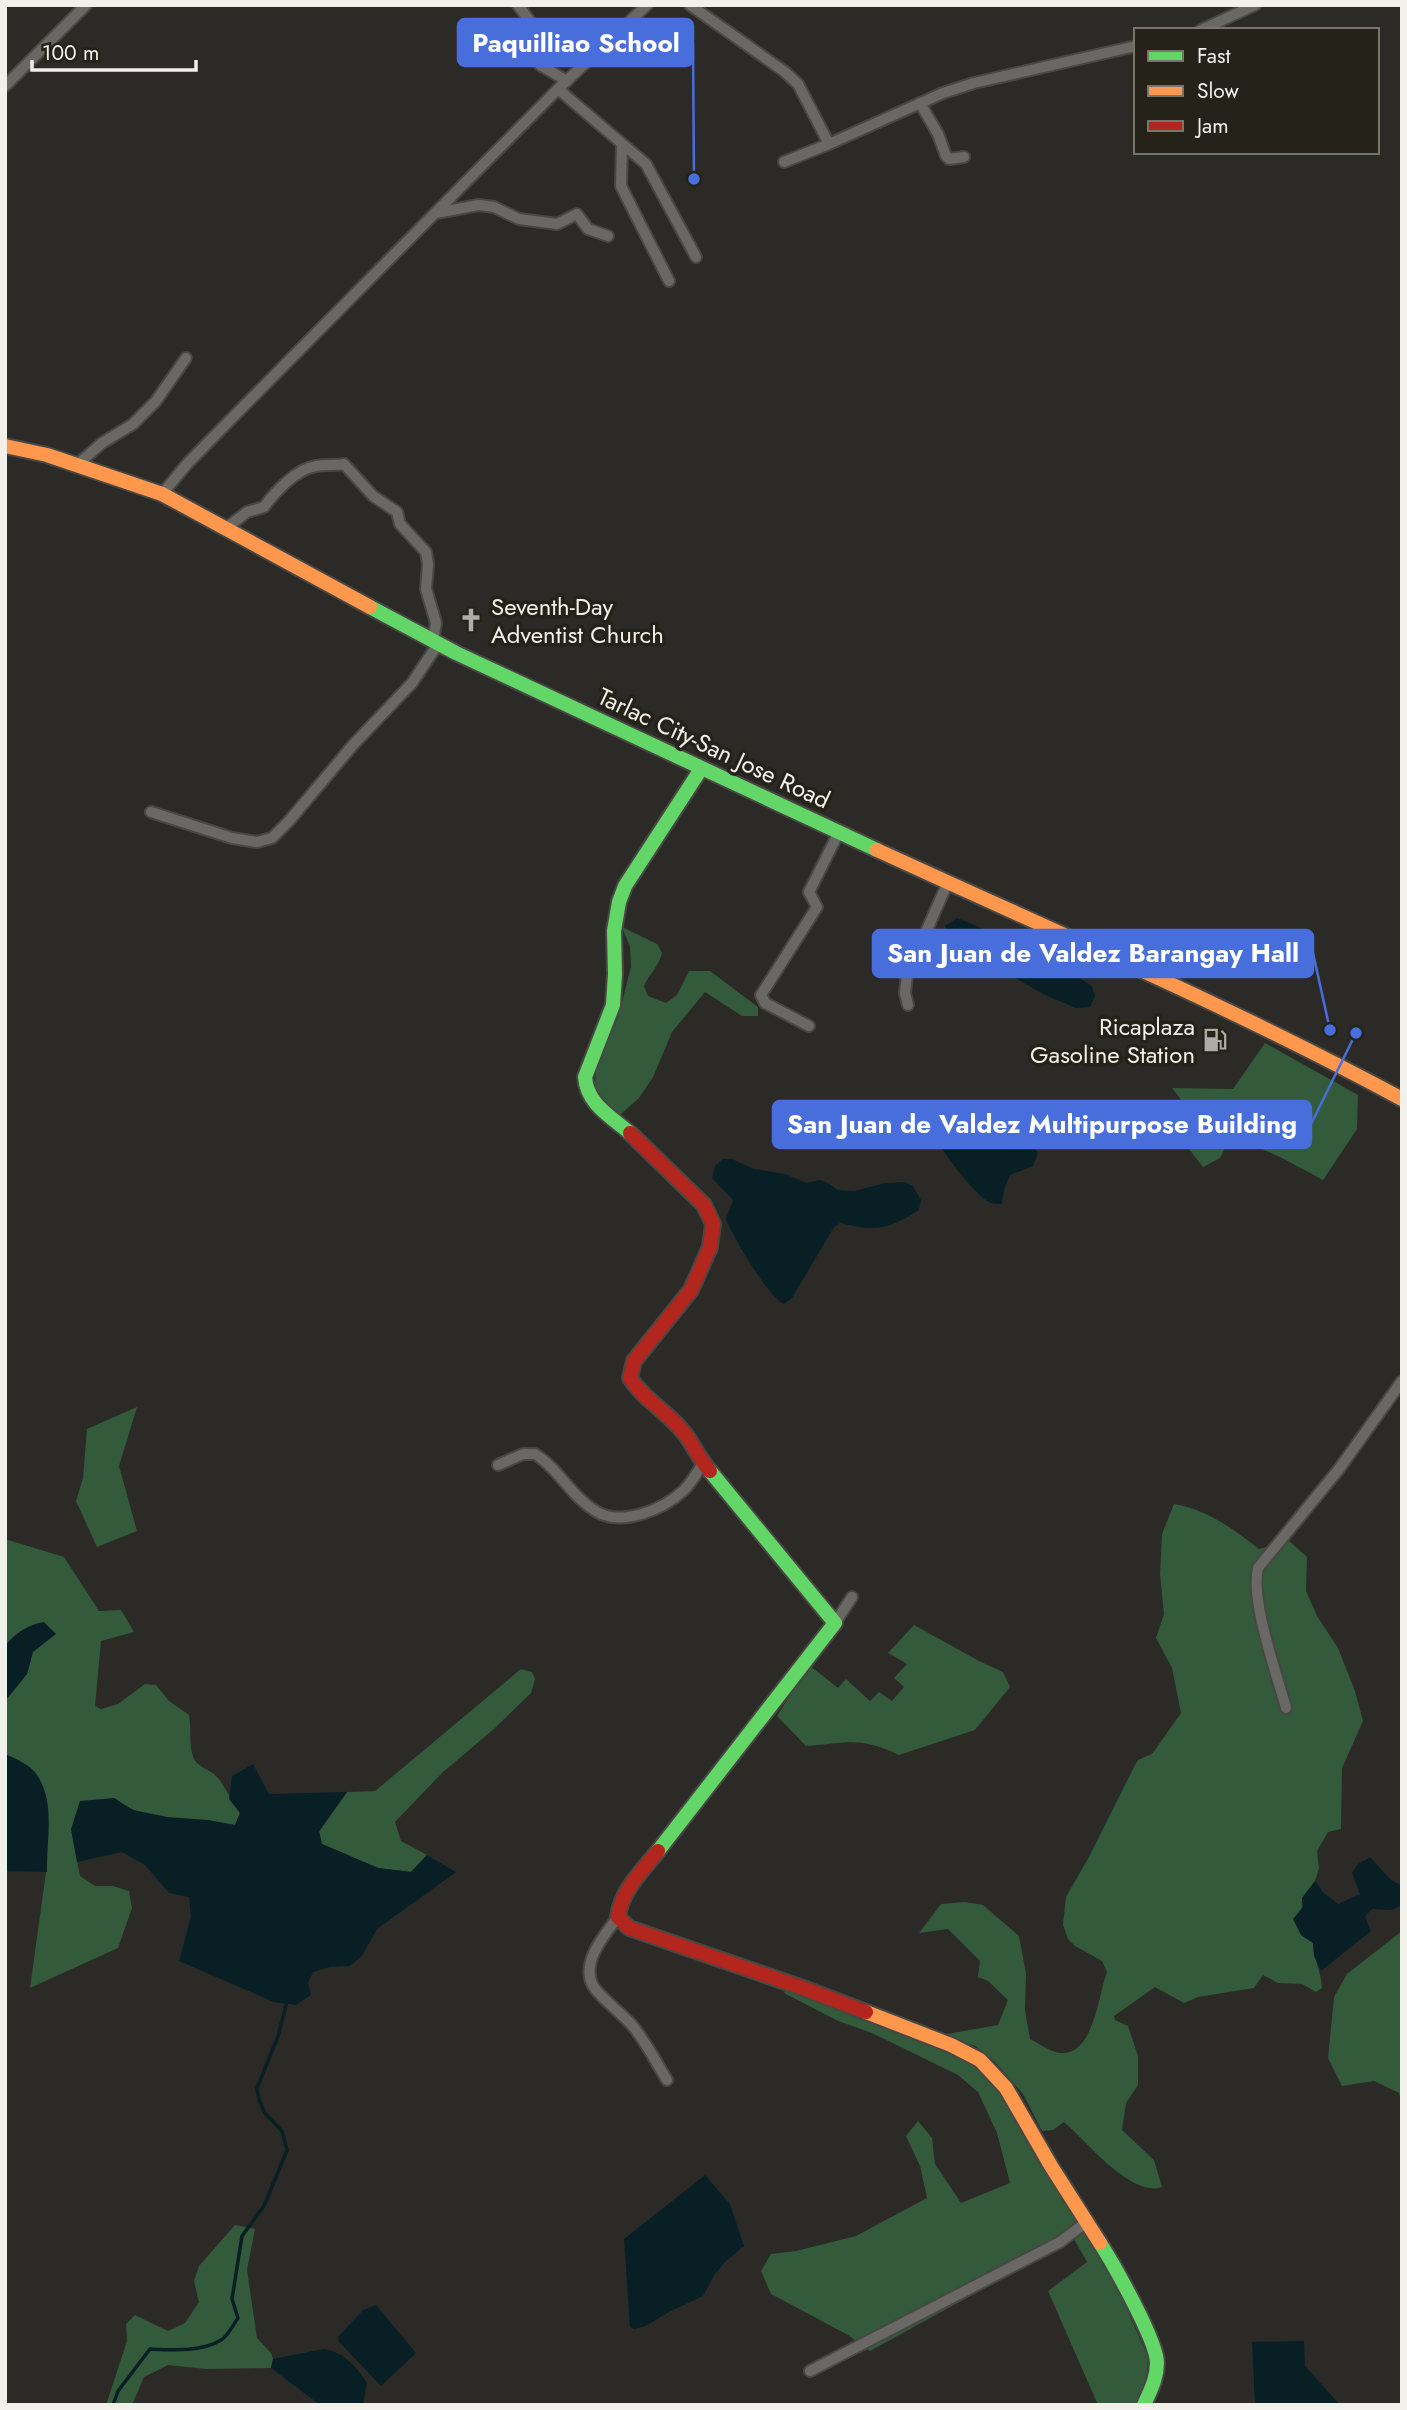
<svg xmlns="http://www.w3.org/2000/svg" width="1407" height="2410" viewBox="0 0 1407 2410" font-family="Jost,sans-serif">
	<rect width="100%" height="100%" fill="#2c2a26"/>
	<g fill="#335a3a">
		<path d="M 622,927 L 657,944 L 662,953 C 659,966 649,974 644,986 L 648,996 L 666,1003 L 677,995 L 689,971 L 710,971 L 758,1007 L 758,1016 L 742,1016 L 705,992 L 672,1032 L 653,1077 L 639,1098 L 620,1115 L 599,1097 L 595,1083 L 596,1068 L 618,1017 L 631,967 L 630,947 Z"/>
		<polygon points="1265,1043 1358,1095 1357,1129 1323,1180 1282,1158 1231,1135 1220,1158 1203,1167 1185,1144 1195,1118 1172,1088 1233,1089"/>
		<polygon points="137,1407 119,1466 137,1531 97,1547 76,1501 83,1478 87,1429"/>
		<path d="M 1174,1504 C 1208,1510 1232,1528 1259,1549 L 1288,1540 L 1307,1557 L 1306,1591 L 1317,1616 L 1338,1648 L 1355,1691 L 1363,1721 L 1342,1768 L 1341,1829 L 1328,1832 L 1317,1851 L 1319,1868 L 1315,1881 L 1302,1898 L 1301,1935 L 1313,1943 C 1314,1959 1321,1971 1322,1988 L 1316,1992 L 1302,1984 L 1278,1983 L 1263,1975 L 1254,1988 L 1198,1997 L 1184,2003 L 1155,1987 L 1114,2016 L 1115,2020 L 1128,2026 L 1138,2056 L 1138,2085 L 1126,2103 L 1122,2130 L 1154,2160 L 1162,2187 C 1132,2198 1086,2141 1064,2122 L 1053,2130 L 1042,2131 L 1023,2094 L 994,2061 L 975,2046 L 941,2035 L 998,2025 L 1008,2000 L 988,1981 L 978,1977 L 980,1961 L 948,1929 L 919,1933 L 941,1904 L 965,1902 L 983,1905 L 1019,1936 L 1026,1973 L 1025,2010 L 1030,2039 C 1038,2043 1051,2052 1060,2053 C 1094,2056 1098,1995 1107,1972 L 1102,1961 L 1075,1946 L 1068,1939 L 1063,1925 L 1066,1897 L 1089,1857 L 1134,1767 L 1138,1760 L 1152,1754 L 1181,1713 L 1172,1668 L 1156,1638 L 1164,1614 L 1160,1574 L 1162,1534 Z"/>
		<path d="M 5,1539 L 64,1557 L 99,1611 L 121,1610 L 134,1632 L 101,1641 L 95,1706 L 101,1709 L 118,1704 L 145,1684 L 156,1685 L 169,1701 L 189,1715 C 192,1729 188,1745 194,1759 C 198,1767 209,1769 216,1776 C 224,1784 232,1802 240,1813 L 235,1825 C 204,1819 160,1821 132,1809 C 126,1807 119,1801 114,1798 L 71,1829 L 80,1876 L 95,1886 L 113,1886 L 129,1891 L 132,1908 L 118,1948 L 30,1988 L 46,1872 L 46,1846 L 20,1761 L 5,1754 L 5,1701 L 27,1674 L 33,1651 L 5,1645 Z"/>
		<path d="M 914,1625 L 979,1661 L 1003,1672 L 1010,1687 L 975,1730 L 899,1755 C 859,1736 848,1743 806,1746 L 777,1716 L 809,1665 L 838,1688 L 846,1679 L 870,1701 L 879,1692 L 892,1701 L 904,1687 L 894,1678 L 907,1664 L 888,1653 Z"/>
		<polygon points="521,1669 532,1672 535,1679 531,1693 495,1728 442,1773 395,1822 401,1841 427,1855 411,1872 378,1868 322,1844 319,1832 347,1792 375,1791"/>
		<polygon points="1402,1931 1402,2104 1399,2093 1374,2081 1342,2086 1328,2058 1334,1997 1347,1974"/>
		<polygon points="788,1985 968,2058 994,2083 1040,2155 1062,2197 1111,2273 1148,2357 1147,2374 1137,2405 1098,2405 1048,2291 1087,2262 1074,2239 870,2351 848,2335 771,2294 761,2271 771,2254 796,2251 856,2236 927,2198 920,2166 906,2136 918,2121 932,2138 935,2164 961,2203 1010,2183 997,2133 978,2092 958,2075 872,2033 838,2021 784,1993"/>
		<polygon points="235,2225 255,2229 247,2270 257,2338 271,2353 273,2359 271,2368 206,2369 168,2365 144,2377 132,2405 106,2405 127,2341 126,2324 135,2315 168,2331 185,2323 199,2302 194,2281 199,2266"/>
	</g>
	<g fill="#091f26">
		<path d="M 957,918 C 1004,937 1049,958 1092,986 L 1095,996 L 1090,1007 L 1076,1008 L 1043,994 L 954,942 L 947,935 L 945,926 Z"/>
		<path d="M 1010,1103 L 1023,1133 L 1038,1153 L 1033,1166 L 1010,1175 L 1004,1190 L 1002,1204 C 1000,1204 993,1204 991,1203 C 974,1196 940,1147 930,1131 L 974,1113 Z"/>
		<path d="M 723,1159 L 732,1159 L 754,1169 L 785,1174 L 807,1183 L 820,1180 L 826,1182 L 838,1190 L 855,1191 L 885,1183 L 905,1182 L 913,1186 L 921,1200 L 919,1210 C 887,1230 877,1232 840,1223 L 834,1227 L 792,1298 L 784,1304 C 768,1297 733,1237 726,1219 L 733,1200 L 712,1178 L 715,1166 Z"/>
		<path d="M 44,1622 L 56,1634 L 33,1652 L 27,1674 L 5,1701 L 5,1645 C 17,1633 26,1625 44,1622 Z"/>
		<path d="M 5,1754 C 16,1759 31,1765 37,1775 C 56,1803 46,1841 47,1872 L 5,1871 Z"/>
		<polygon points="253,1764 269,1794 347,1792 319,1831 322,1844 378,1868 411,1872 427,1855 456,1872 377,1929 362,1956 350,1966 330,1967 313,1972 308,1983 311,1995 296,2005 274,2002 179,1961 191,1917 189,1897 169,1893 145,1865 122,1852 77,1862 71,1829 80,1801 114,1798 133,1810 167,1817 208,1820 235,1825 240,1813 229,1799 232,1776"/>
		<polygon points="1370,1857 1391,1880 1401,1885 1402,1905 1392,1910 1372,1909 1365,1916 1371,1931 1321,1971 1314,1956 1313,1943 1301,1935 1293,1919 1303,1907 1302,1898 1315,1881 1324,1893 1338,1904 1360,1894 1352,1873 1358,1864"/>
		<polygon points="705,2175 730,2204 744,2246 725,2262 715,2274 703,2296 669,2312 646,2326 634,2329 630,2327 624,2239"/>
		<polygon points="376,2305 416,2353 381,2386 339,2342 338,2337 363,2310"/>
		<polygon points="1304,2341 1305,2366 1340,2405 1255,2405 1252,2342"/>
		<path d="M 323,2349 C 343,2351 357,2367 367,2383 L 363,2405 L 320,2405 L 271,2368 L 273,2359 Z"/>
	</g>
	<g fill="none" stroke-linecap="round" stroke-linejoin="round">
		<path stroke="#091f26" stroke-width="3.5" d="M 113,2405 L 118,2391 L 150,2349 C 172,2350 202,2352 221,2340 C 228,2336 233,2325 238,2318 L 232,2299 L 242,2236 L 264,2206 L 287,2150 L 282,2131 L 265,2113 L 259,2100 L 257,2088 L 278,2036 L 287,2002"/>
		<g stroke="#484744" stroke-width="14">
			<g id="street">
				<path d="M 518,5 L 543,39 C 545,49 538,56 540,65 L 567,81"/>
				<polyline points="690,5 785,72 798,84 829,144 943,93 974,83 1136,46"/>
				<polyline points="1201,30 1255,5"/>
				<polyline points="5,86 86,5"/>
				<polyline points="558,89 646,164 696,257"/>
				<polyline points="920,103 938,134 946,156 949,159 964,157"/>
				<polyline points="622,145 621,186 669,281"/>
				<polyline points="784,162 829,144"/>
				<polyline points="436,213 479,205 494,207 519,219 557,224 577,214 588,229 608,236"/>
				<polyline points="77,465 102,443 133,424 156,401 186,358"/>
				<polyline points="162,494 187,464 236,414 558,89 647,5"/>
				<path d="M 225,529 L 247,512 L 264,507 C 275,492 296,469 316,466 C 325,464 335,466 344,464 L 373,496 L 397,512 L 400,524 L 426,552 L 428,564 L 426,589 L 436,623 L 433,641"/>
				<polyline points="151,812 232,838 257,842 272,838 289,821 353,745 412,683 438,644"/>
				<polyline points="908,1005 905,993 907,975 948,882"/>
				<polyline points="809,1026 765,1003 761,995 817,907 809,892 839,832"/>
				<path d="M 498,1465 L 523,1454 L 535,1454 C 558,1468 571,1496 594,1510 C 620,1528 663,1510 684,1490 C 692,1482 697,1473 703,1463"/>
				<polyline points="835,1623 852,1597"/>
				<path d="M 1286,1708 C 1277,1675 1250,1600 1258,1568 L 1339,1469 L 1402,1381"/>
				<path d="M 618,1917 C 604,1935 577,1967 596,1990 C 606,2002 620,2012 631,2024 C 645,2040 656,2062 667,2080"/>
				<polyline points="810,2371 1060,2242 1088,2221"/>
			</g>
		</g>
		<g stroke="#484744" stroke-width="18">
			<g id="fast">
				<polyline points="370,607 456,653 877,850"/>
				<path d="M 630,1133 C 610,1116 587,1104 585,1077 L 613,1005 L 615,974 L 614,931 L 619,902 L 625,886 L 701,769"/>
				<polyline points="658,1851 835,1623 710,1471"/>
				<path d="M 1100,2243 C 1114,2265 1157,2341 1157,2363 C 1157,2379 1150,2391 1144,2405"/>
			</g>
		</g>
		<g stroke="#484744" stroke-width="18">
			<g id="slow">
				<polyline points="5,446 47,455 162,494 370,607"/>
				<path d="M 877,850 C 1053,931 1232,1007 1402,1099"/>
				<polyline points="866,2012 951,2045 980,2060 1006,2088 1051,2166 1100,2243"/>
			</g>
		</g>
		<g stroke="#484744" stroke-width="18">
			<g id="jam">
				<path d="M 630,1133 L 704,1205 L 713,1224 L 710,1247 L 691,1290 L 634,1361 L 630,1378 C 644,1400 668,1412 685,1434 C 694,1446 700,1460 710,1471"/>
				<path d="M 658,1851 C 642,1871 621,1891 618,1917 L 629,1928 L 803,1988 L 866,2012"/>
			</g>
		</g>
		<use href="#street" stroke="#6a6865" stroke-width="10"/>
		<use href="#fast" stroke="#63d668" stroke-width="14"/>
		<use href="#slow" stroke="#ff974d" stroke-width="14"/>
		<use href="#jam" stroke="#b3261e" stroke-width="14"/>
	</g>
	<defs>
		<g id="church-bare" transform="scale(1.89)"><path d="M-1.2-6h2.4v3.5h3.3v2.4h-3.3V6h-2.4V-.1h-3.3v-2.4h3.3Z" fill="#adaba6" stroke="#25221a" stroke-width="2.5" paint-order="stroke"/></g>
		<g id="fuel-bare" transform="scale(1.89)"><path d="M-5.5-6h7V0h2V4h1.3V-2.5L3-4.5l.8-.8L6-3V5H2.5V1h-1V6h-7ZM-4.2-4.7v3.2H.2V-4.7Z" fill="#adaba6" stroke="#25221a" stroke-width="2.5" paint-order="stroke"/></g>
	</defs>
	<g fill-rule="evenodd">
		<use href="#church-bare" x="471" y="620"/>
		<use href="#fuel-bare" x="1215" y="1040"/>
	</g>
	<g text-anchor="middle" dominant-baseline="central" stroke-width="7" stroke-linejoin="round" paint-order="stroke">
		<g font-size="24" fill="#f2f0eb" stroke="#25221a" text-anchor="start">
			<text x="491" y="606">Seventh-Day<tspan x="491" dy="28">Adventist Church</tspan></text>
			<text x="1195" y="1026" text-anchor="end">Ricaplaza<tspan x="1195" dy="28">Gasoline Station</tspan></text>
		</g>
		<g font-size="24" fill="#f2f0eb" stroke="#25221a">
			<text transform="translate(714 748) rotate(25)">Tarlac City-San Jose Road</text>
		</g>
	</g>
	<path fill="none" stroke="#486edc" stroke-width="2.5" d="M694 179L693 43M1330 1030L1313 953M1356 1033L1311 1124"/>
	<g fill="#486edc" stroke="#25221a" stroke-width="2.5">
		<circle cx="694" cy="179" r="7"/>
		<circle cx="1330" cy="1030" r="7"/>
		<circle cx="1356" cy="1033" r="7"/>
	</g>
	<g fill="#486edc" stroke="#486edc" stroke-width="2.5">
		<rect x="458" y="19" width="235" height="47" rx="7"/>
		<rect x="873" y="930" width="440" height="47" rx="7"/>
		<rect x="773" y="1101" width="538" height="47" rx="7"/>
	</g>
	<g font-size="26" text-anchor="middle" font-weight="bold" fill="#fff">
		<text x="576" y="52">Paquilliao School</text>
		<text x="1093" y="962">San Juan de Valdez Barangay Hall</text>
		<text x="1042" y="1133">San Juan de Valdez Multipurpose Building</text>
	</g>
	<rect width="1407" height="2410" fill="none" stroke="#f2f0eb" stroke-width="14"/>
	<rect x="1134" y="28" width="245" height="126" fill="#25221a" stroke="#77746e" stroke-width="2"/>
	<rect x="1148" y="51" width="35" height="10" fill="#63d668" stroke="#77746e" stroke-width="2"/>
	<text x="1197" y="63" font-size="21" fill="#f2f0eb">Fast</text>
	<rect x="1148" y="86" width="35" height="10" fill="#ff974d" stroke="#77746e" stroke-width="2"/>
	<text x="1197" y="98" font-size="21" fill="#f2f0eb">Slow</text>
	<rect x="1148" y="121" width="35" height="10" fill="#b3261e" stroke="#77746e" stroke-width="2"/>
	<text x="1197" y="133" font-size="21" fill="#f2f0eb">Jam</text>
	<path d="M32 60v10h164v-10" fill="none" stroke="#f2f0eb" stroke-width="3.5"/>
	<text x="42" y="60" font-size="21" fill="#f2f0eb" stroke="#25221a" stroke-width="5" paint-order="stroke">100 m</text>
</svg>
